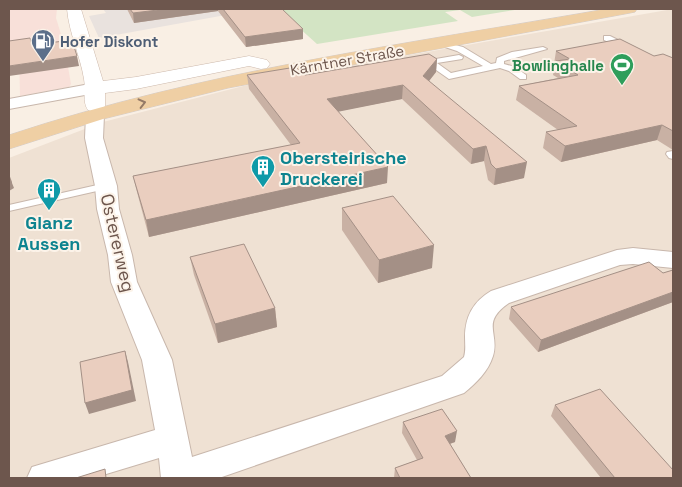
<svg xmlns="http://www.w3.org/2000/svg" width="682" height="487" viewBox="0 0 682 487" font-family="'Space Grotesk',sans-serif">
	<rect width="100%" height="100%" fill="#f9efe4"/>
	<polygon fill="#efe1d3" points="673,9 673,478 9,478 9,158 103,122 267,80"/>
	<polygon fill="#f8e0d9" points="9,9 57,9 56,18 64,44 71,84 69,87 20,96 19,49 9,50"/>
	<polygon fill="#e9e2de" points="103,9 259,9 99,38 89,16 106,13"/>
	<polygon fill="#d3e4c4" points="278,9 521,9 472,17 460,10 445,12 458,21 317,44"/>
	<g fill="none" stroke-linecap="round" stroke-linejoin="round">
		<g stroke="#c8b7ac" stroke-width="2">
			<g id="service">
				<polygon points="604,36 610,36 632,47 625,49 604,40"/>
				<polygon points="439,41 463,47 491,64 496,63 497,58 512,52 543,47 547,49 504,61 504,64 515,67 526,75 526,79 520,79 509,71 500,68 449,79 429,65 423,66 419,64 430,60 459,55 463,57 462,59 437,63 451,73 483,66 457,51 439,45"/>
				<polygon points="673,151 673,159 669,158 666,154 667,152"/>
				<polygon points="106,183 110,184 112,186 110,188 9,211 9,205"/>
			</g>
		</g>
		<g stroke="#c8b7ac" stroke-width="2">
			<g id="minor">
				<polygon points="95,83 101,84 103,88 101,92 9,109 9,99"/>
				<path d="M 95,110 L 101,111 L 104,115 L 103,138 L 117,186 L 119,209 L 132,255 L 137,282 L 172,360 L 192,457 L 442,376 L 464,357 C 466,350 465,344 465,337 C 465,316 474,301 491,291 L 617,250 L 633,248 L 673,252 L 673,268 L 633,264 L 620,265 L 509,303 C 480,323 500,333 493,356 C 488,372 476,383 464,393 L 219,478 L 161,478 L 159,458 L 93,478 L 27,478 L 32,467 L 155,430 L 142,360 L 111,282 L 108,255 L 97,209 L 95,186 L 85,138 L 86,115 L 89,111 Z"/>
			</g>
		</g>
		<g stroke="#cdb9ac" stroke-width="1">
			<path id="secondary" d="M 67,9 L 81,9 L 103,81 L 136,77 L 249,56 L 267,60 L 270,64 L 267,68 L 261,69 L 249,66 L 136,89 L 105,93 L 105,106 L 102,110 L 95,112 L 88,110 C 82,102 86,89 84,79 C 80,55 69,33 67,9 Z"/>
		</g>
		<g stroke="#d3ccca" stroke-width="1">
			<path id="primary" d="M 606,9 L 637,9 L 635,12 L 630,13 L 228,88 L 103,119 L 9,149 L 9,135 C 202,71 406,44 606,9 Z"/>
		</g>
		<use href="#service" fill="#fff" fill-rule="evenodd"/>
		<use href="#minor" fill="#fff" fill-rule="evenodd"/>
		<use href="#secondary" fill="#fff" fill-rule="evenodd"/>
		<use href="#primary" fill="#efcfa4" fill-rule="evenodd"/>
	</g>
	<g fill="#c9b1a4">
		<polygon points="127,9 282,9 303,39 246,47 218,11 134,23"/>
		<polygon points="556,51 654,56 673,58 673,150 657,140 561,162 543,148 546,132 558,130 516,100 519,86 558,78 553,75 555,65 554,64"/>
		<polygon points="437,59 436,72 429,81 524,178 494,185 488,180 484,161 471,164 402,99 338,111 387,183 149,237 137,192 133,176 291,145 249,89 247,75 305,75"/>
		<polygon points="342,208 432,268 378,283 342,230"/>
		<polygon points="190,257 275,308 277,327 218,343 194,275"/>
		<polygon points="673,270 673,302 538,352 509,319 511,307 663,273"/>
		<polygon points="555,405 673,478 601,478 551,416"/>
		<polygon points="403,422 455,442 450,444 471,478 394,478 395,468 417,460 402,433"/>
	</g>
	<g fill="#a49086">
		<polygon points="166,9 218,9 218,11 134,23 133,13"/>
		<polygon points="303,29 303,39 246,47 245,37"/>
		<polygon points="77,56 79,66 9,76 9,66"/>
		<polygon points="437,59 436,72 422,90 423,76"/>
		<polygon points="403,85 402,99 327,114 327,99"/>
		<polygon points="662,125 657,140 561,162 565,146"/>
		<polygon points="486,146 484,161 471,164 473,149"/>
		<polygon points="527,162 524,178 494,185 496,169"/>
		<polygon points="388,167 387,183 149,237 146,220"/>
		<polygon points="9,174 12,182 12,183 14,188 9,191"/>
		<polygon points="434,245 432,268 378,283 379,260"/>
		<polygon points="673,292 673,302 538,352 541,340"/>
		<polygon points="275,308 277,327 218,343 215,324"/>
		<polygon points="125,351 128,362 136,401 89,414 85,403"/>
		<polygon points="457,431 455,442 443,446 445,436"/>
	</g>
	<g fill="#eacebf" stroke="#a49086">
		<polygon points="130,9 166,9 133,13"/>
		<polygon points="223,9 282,9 303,29 245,37"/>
		<polygon points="30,38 32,45 72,40 77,56 9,66 9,41"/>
		<polygon points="620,39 654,56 663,54 673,58 673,131 662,125 565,146 546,132 577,126 519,86 578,75 556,61 570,59 556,51"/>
		<polygon points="429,54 437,59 423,76 527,162 496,169 491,164 486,146 473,149 403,85 327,99 388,167 146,220 133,176 300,143 247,75 296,67 305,75"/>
		<polygon points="393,196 434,245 379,260 342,208"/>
		<polygon points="244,244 275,308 215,324 190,257"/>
		<polygon points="649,262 663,273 673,270 673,292 541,340 511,307"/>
		<polygon points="125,351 132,390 85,403 80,362"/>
		<polygon points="600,389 673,470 673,478 615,478 555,405"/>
		<polygon points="442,409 457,431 445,436 471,478 400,478 395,468 423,458 403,422"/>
		<polygon points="105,469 106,478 76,478"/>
	</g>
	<defs><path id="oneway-chevron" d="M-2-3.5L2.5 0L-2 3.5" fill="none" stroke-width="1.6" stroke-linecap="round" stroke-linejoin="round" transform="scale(1.25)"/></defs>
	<use stroke="#947a67" href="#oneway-chevron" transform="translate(142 103) rotate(-14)"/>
	<defs>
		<g id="fuel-pin" transform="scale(1.25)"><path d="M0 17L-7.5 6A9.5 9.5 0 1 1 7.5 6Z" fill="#5c6f8a" stroke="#fcf3e9"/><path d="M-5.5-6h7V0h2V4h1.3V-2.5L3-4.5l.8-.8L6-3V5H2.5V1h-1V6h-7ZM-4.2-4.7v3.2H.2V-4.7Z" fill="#fff"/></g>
		<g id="stadium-pin" transform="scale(1.25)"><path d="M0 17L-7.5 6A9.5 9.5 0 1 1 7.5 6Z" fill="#2e9e5b" stroke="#fcf3e9"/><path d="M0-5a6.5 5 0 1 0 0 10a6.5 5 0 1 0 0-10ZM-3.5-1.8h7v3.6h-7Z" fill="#fff"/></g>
		<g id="building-pin" transform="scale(1.25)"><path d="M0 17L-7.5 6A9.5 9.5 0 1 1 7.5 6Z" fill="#0f9aa8" stroke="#fcf3e9"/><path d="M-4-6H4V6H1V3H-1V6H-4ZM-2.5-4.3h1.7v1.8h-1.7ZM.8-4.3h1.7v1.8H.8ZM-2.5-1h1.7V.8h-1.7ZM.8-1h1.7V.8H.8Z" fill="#fff"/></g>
	</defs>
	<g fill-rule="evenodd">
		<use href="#fuel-pin" x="43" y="41"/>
		<use href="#stadium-pin" x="622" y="65"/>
		<use href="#building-pin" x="263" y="167"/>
		<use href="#building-pin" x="49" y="190"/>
	</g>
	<g text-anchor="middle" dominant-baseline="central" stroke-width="4" stroke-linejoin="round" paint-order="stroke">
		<g font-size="15" font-weight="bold" fill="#4e5e75" stroke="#fcf3e9" text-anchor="start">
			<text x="60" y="41">Hofer Diskont</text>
		</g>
		<g font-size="15" fill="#6d564d" stroke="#fcf3e9">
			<text transform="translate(347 60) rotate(-10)">Kärntner Straße</text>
		</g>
		<g font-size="15" font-weight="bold" fill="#27864d" stroke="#fcf3e9" text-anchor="end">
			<text x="604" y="65">Bowlinghalle</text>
		</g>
		<g font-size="18" font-weight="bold" fill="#0d838f" stroke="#fcf3e9" text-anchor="start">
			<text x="280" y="157">Obersteirische<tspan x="280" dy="21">Druckerei</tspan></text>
			<text x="49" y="222" text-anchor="middle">Glanz<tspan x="49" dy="21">Aussen</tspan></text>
		</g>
		<g font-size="18" fill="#6d564d" stroke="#fcf3e9">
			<text transform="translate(118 243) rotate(77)">Ostererweg</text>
		</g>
	</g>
	<rect width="682" height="487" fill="none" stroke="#6d564d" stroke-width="20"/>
</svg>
